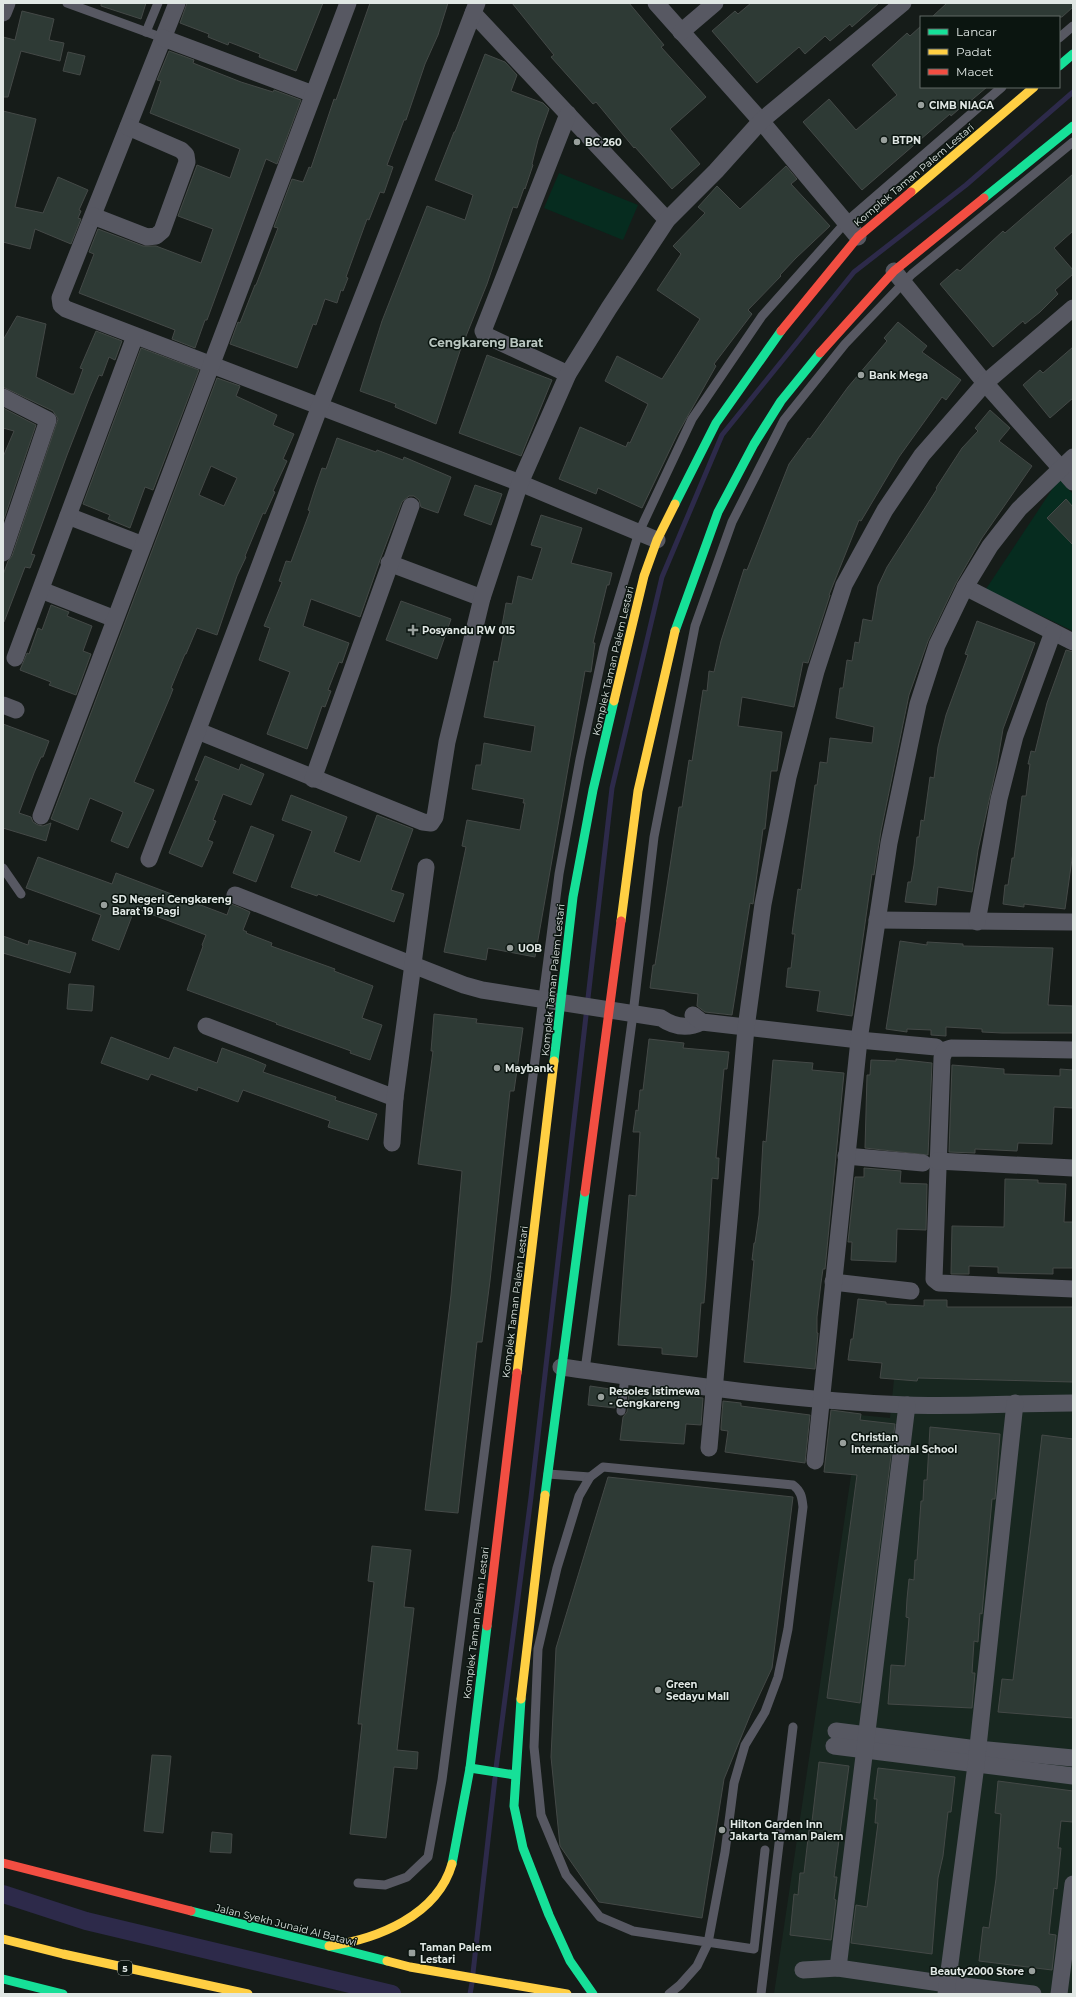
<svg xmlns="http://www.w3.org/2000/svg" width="1076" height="1997" viewBox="0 0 1076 1997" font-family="Montserrat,sans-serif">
	<rect width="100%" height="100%" fill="#161c19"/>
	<polygon fill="#182720" points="898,1341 1073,1341 1073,1994 774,1994 860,1415 890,1418"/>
	<g fill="#062c1f">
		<polygon points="559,173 638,205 623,240 544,208"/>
		<polygon points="1059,479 1073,494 1073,631 986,589"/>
	</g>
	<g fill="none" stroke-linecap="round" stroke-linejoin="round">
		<g stroke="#2d2a4a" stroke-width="5">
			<polyline points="496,1768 531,1497 612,788 662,577 722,435 854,272 966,185 1073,92"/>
			<polyline points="473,1973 495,1778"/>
			<polyline points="470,1994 472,1983"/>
		</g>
		<polyline stroke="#2d2a4a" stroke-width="18" points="3,1894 86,1921 392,1994"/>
	</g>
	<g fill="#2e3a35" stroke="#444947" fill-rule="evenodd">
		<polygon points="101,3 146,3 141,19 101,6"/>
		<polygon points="187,3 323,3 296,71 259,57 260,54 229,42 228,45 208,37 209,34 180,23"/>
		<polygon points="370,3 448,3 438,35 425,64 406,120 404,120 387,165 393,167 384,193 380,192 369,220 367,219 346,277 348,278 343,291 341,290 337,303 325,299 316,325 313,324 297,368 230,344 238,322 240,323 255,285 256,285 278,228 274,227 292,179 303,182 309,167 311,168 334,99 336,100"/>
		<polygon points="512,3 629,3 664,45 661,47 706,97 670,129 700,164 672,189 635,147 634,148 596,102 593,104 551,57 554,55"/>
		<polygon points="751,3 879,3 852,27 850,24 830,41 825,36 805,54 799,47 757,83 712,31 735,11 738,14"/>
		<polygon points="947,3 1073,3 1073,7 1062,17 932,17"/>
		<polygon points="22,11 54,19 49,40 64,43 60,61 21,51 8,97 3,97 3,37 15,40"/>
		<polygon points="921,26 921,87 987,87 967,104 966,103 951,116 950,114 862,190 803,122 829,99 856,130 897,95 872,65 907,33 910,36"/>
		<polygon points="169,51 194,60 193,63 241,82 273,92 274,90 301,100 277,164 266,159 207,320 205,320 195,348 172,339 175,330 79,293 94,254 89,252 98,229 143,246 156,246 201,263 213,229 178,216 197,165 230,178 240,149 150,113 161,81 157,80"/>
		<polygon points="68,52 85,56 80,75 63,71"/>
		<polygon points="485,54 505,62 517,75 511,91 543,103 549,109 538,140 532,164 533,165 525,189 524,188 517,208 513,207 487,284 460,351 436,424 395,407 396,404 360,391 382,321 427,206 465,220 473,195 435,180 454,132 455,132"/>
		<polygon points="3,111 36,119 15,207 43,213 58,177 88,190 79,210 81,211 78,218 81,219 71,244 35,229 30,249 3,242"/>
		<polygon points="786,166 797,179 791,184 830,226 796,258 780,275 781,276 748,310 752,314 714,364 716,366 677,435 642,508 598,488 596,494 559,479 580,427 626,447 628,442 630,443 648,404 605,381 617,356 662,379 700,319 657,290 681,254 673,246 705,213 698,207 717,186 740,209"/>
		<polygon points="1073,174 1073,231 1054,248 1073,270 1073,274 1055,290 1058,294 1040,312 1025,324 1023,321 993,347 940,284 957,269 960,271 1003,231 1005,233"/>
		<polygon points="17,316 46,324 36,377 71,394 74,394 83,369 80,368 96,331 122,341 115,360 109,357 102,376 99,375 90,396 67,455 31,554 35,555 30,568 25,567 4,622 3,621 3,575 8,561 12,556 58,419 53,411 3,387 3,340"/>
		<polygon points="898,322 927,346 922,352 961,380 946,400 942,397 899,457 861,521 859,520 829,595 830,595 808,663 803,662 794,707 742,697 738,726 782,732 777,771 771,771 765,829 763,829 753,904 750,903 732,1015 705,1012 697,1006 698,994 650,988 653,965 655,965 679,807 682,807 689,760 692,761 703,690 707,691 709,671 714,672 721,641 744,569 747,570 789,464 808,438 810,439 848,387 887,341 884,338"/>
		<polygon points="1073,347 1073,398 1050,418 1023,385 1040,370 1043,373"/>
		<polygon points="141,348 199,370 153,490 145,487 130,528 108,519 110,515 83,504"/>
		<polygon points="487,355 552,380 521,456 459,433"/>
		<path d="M 217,378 L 240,386 L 236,396 L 277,415 L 273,425 L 294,434 L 283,459 L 287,461 L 273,491 L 275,492 L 265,514 L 263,513 L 245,556 L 246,557 L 237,576 L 217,635 L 197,628 L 186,654 L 185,654 L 171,688 L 173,689 L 170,697 L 134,782 L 154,790 L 128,848 L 111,841 L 123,812 L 90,798 L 78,830 L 51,819 ZM 211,466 L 237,478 L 224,506 L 199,495 Z"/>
		<polygon points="3,408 36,425 3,522 3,457 14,431 3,428"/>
		<polygon points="990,410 1010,428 999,441 1032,466 982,538 956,583 928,641 909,695 881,831 874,875 872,874 852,1016 817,1011 820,991 786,987 788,968 791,968 795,934 792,934 798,889 801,890 815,785 817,785 820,762 827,763 830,738 872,743 874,727 836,718 840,688 843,688 847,660 852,661 855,642 859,643 863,619 872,621 878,586 887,567 937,489 936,488 962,448 978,431 975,428"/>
		<polygon points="337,438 376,452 377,450 403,460 404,457 451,477 438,513 421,507 419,500 414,496 409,496 402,502 380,560 360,617 311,599 303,626 349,643 342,663 339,662 328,690 331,691 325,707 322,706 307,749 267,734 290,672 259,660 270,628 264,626 282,582 279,581 286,561 291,562 310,511 308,510 315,488 322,468 326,469"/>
		<polygon points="475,485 502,494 491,525 464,515"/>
		<polygon points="1066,499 1073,507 1073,545 1047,518"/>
		<polygon points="541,515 582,528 571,563 612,573 609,585 607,585 593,643 595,643 591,672 585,671 535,957 488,948 486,960 444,952 466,847 462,846 467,820 520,830 525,803 523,803 524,799 472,789 476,765 481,765 484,743 531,752 535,726 484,717 494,661 498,662 505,626 502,626 506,603 512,604 518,576 532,580 542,548 531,545"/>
		<polygon points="401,601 451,619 437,659 386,640"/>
		<polygon points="51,605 69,612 67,616 92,626 83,651 91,654 76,695 49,685 51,682 20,670 27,653 29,654 38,628 42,630"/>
		<polygon points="977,621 1035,643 1003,729 997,765 978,850 972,892 938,887 936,905 905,902 908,882 911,882 914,865 917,837 919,837 921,820 924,821 930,777 934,778 938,747 946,715 968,655 965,654"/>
		<polygon points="1066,650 1073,652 1073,852 1065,909 1024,904 1024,907 1003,904 1005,885 1008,885 1012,858 1014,858 1022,796 1026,796 1030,764 1028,764 1031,751 1035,752 1047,703"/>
		<polygon points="3,724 49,741 43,757 41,757 34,773 19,813 31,817 33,822 38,825 43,826 51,823 46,841 3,828"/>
		<polygon points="205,756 239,770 241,764 264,774 251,805 223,794 213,820 216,821 208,840 213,842 202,867 169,853 199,781 195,780"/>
		<polygon points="291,795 347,817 334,852 360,862 377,815 413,829 391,890 404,894 394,922 318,894 317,896 291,887 312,831 282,820"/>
		<polygon points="251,826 274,835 256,882 233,873"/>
		<polygon points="38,857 112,884 116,873 227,915 231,904 239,907 250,912 243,930 247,932 246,933 272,943 271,946 335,969 334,971 373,986 362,1018 382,1025 370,1060 350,1053 351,1051 276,1024 277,1023 187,990 203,946 202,945 206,935 135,908 119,950 92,940 101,915 26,888"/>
		<polygon points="3,936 28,945 29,940 76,953 70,973 3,953"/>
		<polygon points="900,941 927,945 927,942 963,944 963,946 1053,948 1048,1005 1073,1006 1073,1033 1002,1033 982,1032 982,1029 946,1027 946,1036 931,1035 931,1030 907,1029 907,1032 886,1029"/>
		<polygon points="69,984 94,986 92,1011 67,1009"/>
		<polygon points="434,1014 477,1019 476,1023 523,1028 514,1091 510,1091 490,1281 482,1342 477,1342 458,1513 425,1510 451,1295 462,1171 418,1164 433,1051 431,1051"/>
		<polygon points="111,1037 169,1059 174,1047 217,1063 222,1048 252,1059 266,1065 263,1072 336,1097 335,1100 377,1114 368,1140 328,1127 330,1121 243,1090 238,1102 198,1087 197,1091 151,1074 148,1080 101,1063"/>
		<polygon points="649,1039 684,1043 683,1048 729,1052 727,1069 724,1069 716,1158 719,1158 718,1179 712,1178 706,1279 704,1303 701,1303 697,1357 662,1354 662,1348 618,1345 629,1195 636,1196 640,1132 633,1132 636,1110 638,1111 640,1090 643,1090"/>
		<polygon points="896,1059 932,1063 928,1155 865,1148 867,1075 870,1075 871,1060 896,1061"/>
		<polygon points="773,1060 813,1063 812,1070 844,1073 825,1269 823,1269 821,1283 817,1317 817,1333 818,1333 815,1369 744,1362 754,1260 752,1260 754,1243 755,1243 759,1215 763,1141 766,1142"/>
		<polygon points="952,1065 1004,1069 1004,1074 1060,1076 1060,1069 1073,1070 1073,1108 1054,1107 1052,1144 1018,1143 1017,1151 975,1149 975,1153 949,1152"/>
		<polygon points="864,1168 901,1171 900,1183 927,1184 926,1230 897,1229 896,1262 851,1260 852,1242 848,1242 855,1177 864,1177"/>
		<polygon points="1005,1179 1038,1180 1038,1183 1066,1184 1064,1222 1073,1222 1073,1268 1053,1268 1053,1274 998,1273 998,1267 969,1266 969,1274 951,1274 952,1226 1004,1227"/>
		<polygon points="858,1299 886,1302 886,1304 924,1306 924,1300 947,1300 947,1307 1073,1307 1073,1382 918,1378 917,1381 880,1378 882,1363 848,1360 851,1339 853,1339"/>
		<polygon points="590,1386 617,1390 615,1408 588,1405"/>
		<polygon points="629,1392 703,1398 701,1425 686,1424 684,1444 620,1440 623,1417 627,1412"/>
		<polygon points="723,1401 741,1403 741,1406 810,1415 805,1463 725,1452 728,1431 721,1430 721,1427"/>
		<polygon points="831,1410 861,1414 860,1420 895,1424 860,1703 827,1698 857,1475 824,1472"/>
		<polygon points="930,1427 1000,1434 995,1499 992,1499 982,1614 980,1613 978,1642 974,1641 972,1673 975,1673 972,1708 888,1704 891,1665 905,1666 909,1618 906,1617 907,1599 909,1579 914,1580 915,1560 917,1560 921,1501 923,1501 924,1480 927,1480"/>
		<polygon points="1042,1435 1073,1439 1073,1718 998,1712 1002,1679 1013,1680"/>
		<polygon points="608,1477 793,1497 772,1668 751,1713 724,1779 702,1918 599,1902 560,1846 551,1757 556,1648"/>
		<polygon points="372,1546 411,1550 404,1607 414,1608 397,1750 418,1752 417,1769 394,1767 386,1838 350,1834 362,1724 358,1724 374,1582 368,1581"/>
		<polygon points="152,1755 171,1756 163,1833 144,1831"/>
		<polygon points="819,1762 849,1766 834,1877 837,1877 834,1899 836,1900 831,1940 790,1935 794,1894 798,1895 800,1873 804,1873 809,1830 811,1830"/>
		<polygon points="878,1768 955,1777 951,1812 948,1812 943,1856 938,1878 932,1954 851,1943 856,1905 867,1907 878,1823 875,1823 877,1799 874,1799"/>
		<polygon points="998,1781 1073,1791 1073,1822 1061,1821 1058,1848 1061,1848 1059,1868 1057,1889 1054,1888 1049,1934 1056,1935 1052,1970 979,1961 983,1927 989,1928 996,1879 1001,1814 995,1813"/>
		<polygon points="212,1832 232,1834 231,1853 210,1852"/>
	</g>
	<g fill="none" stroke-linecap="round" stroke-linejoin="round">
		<g stroke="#575862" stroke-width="9">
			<polyline points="67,3 163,38"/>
			<polyline points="146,32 158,3"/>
			<polyline points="1059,38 1073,26"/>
			<polyline points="3,868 21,894"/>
			<polyline points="585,1370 633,1014 654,837 695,626 732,522 784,420 845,344 912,274 1073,142"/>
			<polyline points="621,1411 625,1376"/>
			<polyline points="548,1474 590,1477"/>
			<polyline points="358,1883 385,1885 407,1877 428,1857 442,1780 559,874 580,759 604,647 639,532 692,419 762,316 846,222 1002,87"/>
			<path d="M 669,1994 L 680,1985 L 697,1966 L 708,1943 L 725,1852 L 734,1783 L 745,1745 L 765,1712 L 778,1677 L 788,1629 L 803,1507 C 802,1497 801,1491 793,1485 L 603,1467 L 590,1477 L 579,1496 L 557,1568 L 538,1649 L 534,1747 L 541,1815 L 566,1875 L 600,1917 L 633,1931 L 754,1949 L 765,1850"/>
			<polyline points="761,1994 793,1727"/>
		</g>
		<g stroke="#575862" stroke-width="17">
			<polyline points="177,3 60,298 61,305 66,309 520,483 657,540"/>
			<polyline points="656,3 761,121 858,237"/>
			<polyline points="3,13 7,3"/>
			<polyline points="473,13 667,220"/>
			<polyline points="681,32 715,3"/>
			<polyline points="163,38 313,94"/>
			<polyline points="568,114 483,331 485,335 568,374"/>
			<polyline points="93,216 147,237 156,236 162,231 187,162 186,155 181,150 128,127"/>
			<polyline points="894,271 985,383 1073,482"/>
			<polyline points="3,397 48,420 3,553"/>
			<polyline points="68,516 143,545"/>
			<polyline points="389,563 482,598"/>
			<polyline points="965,587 1073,642"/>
			<polyline points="41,590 115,619"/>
			<polyline points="15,658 135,336"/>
			<polyline points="3,705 16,710"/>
			<polyline points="198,731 423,822 431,823 435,817 447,742 482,598 520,483 568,374 609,308 667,220 716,171 761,121 903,3"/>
			<polyline points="313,779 411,506"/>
			<polyline points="41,816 348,3"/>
			<polyline points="149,859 320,406 477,3"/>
			<path d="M 235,895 L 464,985 L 482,990 L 661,1018 C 674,1027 688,1029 702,1022"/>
			<polyline points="877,920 1073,922"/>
			<polyline points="977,922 999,799 1015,736 1053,632"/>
			<polyline points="693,1015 702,1022 859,1040 936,1047"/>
			<polyline points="206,1026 395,1098"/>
			<polyline points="1073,1050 951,1048 945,1050 942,1058 934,1279 939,1283 1073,1289"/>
			<polyline points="392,1143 395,1098 426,867"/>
			<polyline points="846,1156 923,1163"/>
			<polyline points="937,1161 1073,1168"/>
			<polyline points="833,1282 911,1291"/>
			<path d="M 561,1367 C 676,1383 791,1401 907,1405 C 962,1407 1018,1403 1073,1403"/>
			<polyline points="709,1448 746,1028 763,904 788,777 816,671 844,585 885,510 922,455 985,383 1073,308"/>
			<polyline points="815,1461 859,1040 889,843 918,704 937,645 965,587 990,546 1019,509 1073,457"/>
			<polyline points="836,1731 977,1749 1073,1758"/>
			<polyline points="834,1746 1073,1776"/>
			<polyline points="838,1968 907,1405"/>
			<polyline points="803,1970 838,1968 947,1984 1033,1994"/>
			<polyline points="946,1994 976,1765 1015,1403"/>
			<polyline points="1059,1994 1073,1884"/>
		</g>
		<g stroke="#16e098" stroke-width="9">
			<polyline points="1059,66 1073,54"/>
			<polyline points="984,198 1073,126"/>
			<polyline points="675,504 716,423 781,331"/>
			<polyline points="675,631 718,512 754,444 781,401 820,353"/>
			<polyline points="554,1061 573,897 593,790 614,701"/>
			<polyline points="545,1495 585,1192"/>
			<polyline points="521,1699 514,1806 523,1848 549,1915 570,1961 593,1994"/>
			<polyline points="470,1768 515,1775"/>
			<polyline points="452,1864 470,1768 487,1626"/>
			<polyline points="191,1911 387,1961"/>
			<polyline points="3,1979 63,1994"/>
		</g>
		<g stroke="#ffcf43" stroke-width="9">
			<polyline points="911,192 1034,87"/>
			<polyline points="614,701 644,576 657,540 675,504"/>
			<polyline points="621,921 638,791 675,631"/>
			<polyline points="517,1373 554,1061"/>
			<polyline points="521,1699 545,1495"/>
			<polyline points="3,1939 63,1954 248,1994"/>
			<path d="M 329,1946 C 377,1939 437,1916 452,1864"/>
			<polyline points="387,1961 410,1967 567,1994"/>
		</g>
		<g stroke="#f24e42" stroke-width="9">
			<polyline points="781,331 858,237 911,192"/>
			<polyline points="820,353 894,271 984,198"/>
			<polyline points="585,1192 621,921"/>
			<polyline points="487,1626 517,1373"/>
			<polyline points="3,1863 191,1911"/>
		</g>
	</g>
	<g fill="#99a09d" stroke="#0b1510" stroke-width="1.5">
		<circle cx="921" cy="105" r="4"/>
		<circle cx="884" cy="140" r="4"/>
		<circle cx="577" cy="142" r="4"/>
		<circle cx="861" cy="375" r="4"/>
		<path d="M411 624h4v4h4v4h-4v4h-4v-4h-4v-4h4z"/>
		<circle cx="104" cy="905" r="4"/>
		<circle cx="510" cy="948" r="4"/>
		<circle cx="497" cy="1068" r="4"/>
		<circle cx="601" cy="1397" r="4"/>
		<circle cx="843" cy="1443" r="4"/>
		<circle cx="658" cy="1690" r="4"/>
		<circle cx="722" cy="1830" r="4"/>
		<rect x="408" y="1949" width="8" height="8" rx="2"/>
		<circle cx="1032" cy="1971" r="4"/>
	</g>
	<g text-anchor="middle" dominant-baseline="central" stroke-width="3" stroke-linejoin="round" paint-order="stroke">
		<rect fill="#0b1510" stroke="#a0a8a4" stroke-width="1" x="118" y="1961" width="14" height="14" rx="3"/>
		<g font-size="9" font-weight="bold" fill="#e0e7e4">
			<text x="125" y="1968">5</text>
		</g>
		<g font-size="10" font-weight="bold" fill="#e0e7e4" stroke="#0b1510" text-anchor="start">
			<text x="929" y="105">CIMB NIAGA</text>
			<text x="892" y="140">BTPN</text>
			<text x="585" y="142">BC 260</text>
			<text x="869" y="375">Bank Mega</text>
			<text x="422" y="630">Posyandu RW 015</text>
			<text x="112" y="899">SD Negeri Cengkareng<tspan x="112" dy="12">Barat 19 Pagi</tspan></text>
			<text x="518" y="948">UOB</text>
			<text x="505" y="1068">Maybank</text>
			<text x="609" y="1391">Resoles Istimewa<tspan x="609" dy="12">- Cengkareng</tspan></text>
			<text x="851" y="1437">Christian<tspan x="851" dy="12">International School</tspan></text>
			<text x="666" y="1684">Green<tspan x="666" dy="12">Sedayu Mall</tspan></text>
			<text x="730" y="1824">Hilton Garden Inn<tspan x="730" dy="12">Jakarta Taman Palem</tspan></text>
			<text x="420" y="1947">Taman Palem<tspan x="420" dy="12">Lestari</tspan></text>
			<text x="1024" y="1971" text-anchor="end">Beauty2000 Store</text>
		</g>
		<g font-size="10" fill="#e0e7e4" stroke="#0b1510">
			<text transform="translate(914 175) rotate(-40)">Komplek Taman Palem Lestari</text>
			<text transform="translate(613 661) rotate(-77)">Komplek Taman Palem Lestari</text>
			<text transform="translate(553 980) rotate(-84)">Komplek Taman Palem Lestari</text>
			<text transform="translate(515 1302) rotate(-83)">Komplek Taman Palem Lestari</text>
			<text transform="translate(476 1623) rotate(-83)">Komplek Taman Palem Lestari</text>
			<text transform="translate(286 1925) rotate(14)">Jalan Syekh Junaid Al Batawi</text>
		</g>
		<g font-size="12" font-weight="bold" fill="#b9c6c0" stroke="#0b1510">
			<text x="486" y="342">Cengkareng Barat</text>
		</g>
	</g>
	<rect width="1076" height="1997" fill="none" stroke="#e0e7e4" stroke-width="8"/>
	<rect x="920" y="16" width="140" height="72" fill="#0b1510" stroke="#606965"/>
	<rect x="928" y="29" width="20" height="6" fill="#16e098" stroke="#606965"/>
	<text x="956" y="36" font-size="12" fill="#e0e7e4">Lancar</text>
	<rect x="928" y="49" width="20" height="6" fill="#ffcf43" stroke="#606965"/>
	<text x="956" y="56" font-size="12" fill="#e0e7e4">Padat</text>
	<rect x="928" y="69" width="20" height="6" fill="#f24e42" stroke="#606965"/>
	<text x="956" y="76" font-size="12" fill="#e0e7e4">Macet</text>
</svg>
